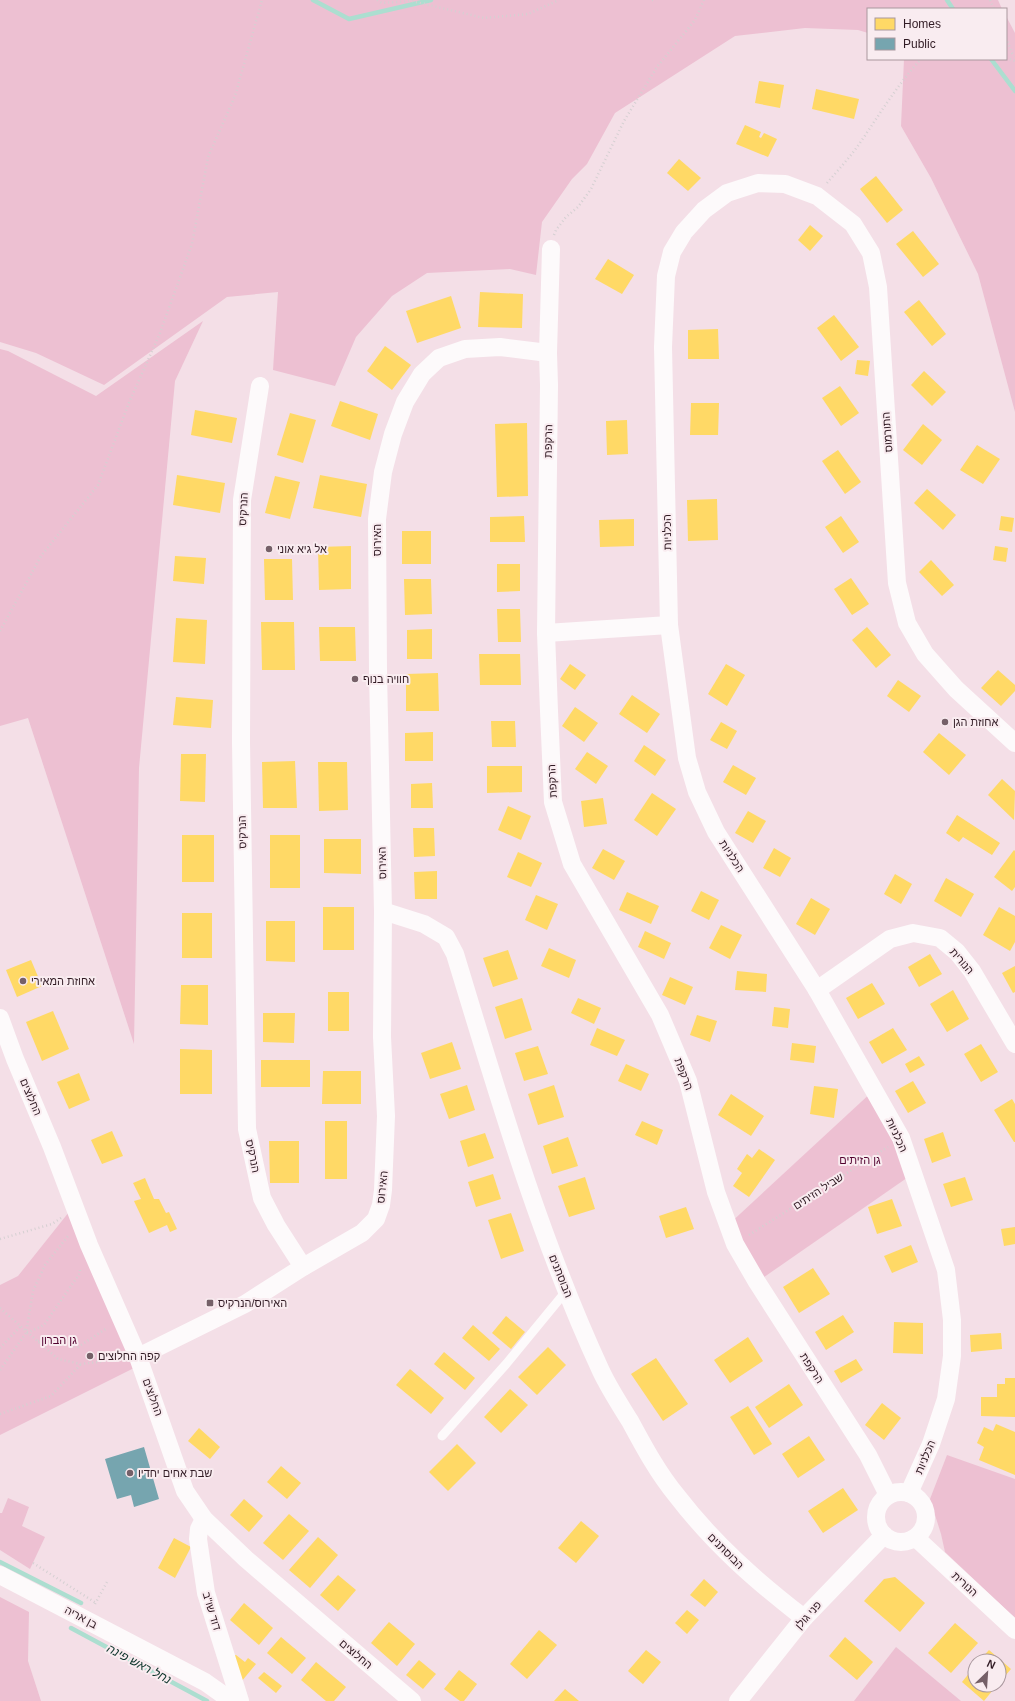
<svg xmlns="http://www.w3.org/2000/svg" width="1015" height="1701" viewBox="0 0 1015 1701" font-family="Helvetica,'Noto Sans Hebrew',sans-serif">
	<rect width="100%" height="100%" fill="#f4dfe7"/>
	<g fill="#edc0d2">
		<polygon points="0,0 998,0 1002,9 868,9 868,33 858,30 805,28 735,36 615,113 587,164 572,179 542,222 536,275 510,269 427,273 392,296 356,337 335,386 273,370 278,292 227,297 104,385 36,353 0,342"/>
		<polygon points="1006,16 1015,33 1015,412 978,274 931,178 901,126 904,59 1006,59"/>
		<polygon points="203,321 175,381 139,768 134,1044 28,718 0,726 0,349 8,351 96,396"/>
		<polygon points="874,1090 914,1173 757,1282 727,1226"/>
		<polygon points="69,1212 134,1368 0,1435 0,1285 18,1276"/>
		<polygon points="947,1455 1015,1479 1015,1618 945,1552 941,1534 930,1499"/>
		<polygon points="8,1498 29,1507 22,1526 45,1537 30,1569 0,1550 0,1513 2,1513"/>
		<polygon points="0,1597 29,1612 28,1661 41,1701 0,1701"/>
		<polygon points="896,1647 961,1701 854,1701"/>
	</g>
	<g fill="#ffd966">
		<polygon points="759,81 784,85 780,108 755,103"/>
		<polygon points="816,89 859,99 854,119 812,109"/>
		<polygon points="745,125 761,132 759,137 761,138 764,133 777,139 768,157 736,144"/>
		<polygon points="679,159 701,178 688,191 667,173"/>
		<polygon points="876,176 903,210 887,223 860,189"/>
		<polygon points="810,225 823,236 810,251 798,240"/>
		<polygon points="913,231 939,264 923,277 896,244"/>
		<polygon points="608,259 634,275 622,294 595,279"/>
		<polygon points="480,292 523,294 522,328 478,327"/>
		<polygon points="451,296 461,328 417,343 406,311"/>
		<polygon points="919,300 946,334 932,346 904,312"/>
		<polygon points="834,315 859,347 841,361 817,328"/>
		<polygon points="718,329 719,359 688,359 688,330"/>
		<polygon points="385,346 411,365 392,390 367,371"/>
		<polygon points="857,360 870,361 868,376 855,374"/>
		<polygon points="924,371 946,392 932,406 911,385"/>
		<polygon points="840,386 859,413 841,426 822,398"/>
		<polygon points="340,401 378,414 370,440 331,426"/>
		<polygon points="691,403 719,403 718,435 690,435"/>
		<polygon points="195,410 237,418 232,443 191,435"/>
		<polygon points="290,413 316,420 303,463 277,455"/>
		<polygon points="627,420 628,454 607,455 606,421"/>
		<polygon points="527,423 528,496 497,497 495,424"/>
		<polygon points="923,424 942,440 922,465 903,450"/>
		<polygon points="977,445 1000,459 983,484 960,470"/>
		<polygon points="838,450 861,482 845,494 822,461"/>
		<polygon points="177,475 225,483 220,513 173,505"/>
		<polygon points="320,475 367,484 361,517 313,508"/>
		<polygon points="275,476 300,482 290,519 265,513"/>
		<polygon points="927,489 956,515 943,530 914,503"/>
		<polygon points="717,499 718,540 688,541 687,500"/>
		<polygon points="524,516 525,542 490,542 490,517"/>
		<polygon points="841,516 859,542 843,553 825,527"/>
		<polygon points="1001,516 1014,518 1012,532 999,530"/>
		<polygon points="634,519 634,546 600,547 599,520"/>
		<rect x="402" y="531" width="29" height="33"/>
		<polygon points="351,546 351,589 319,590 318,547"/>
		<polygon points="995,546 1008,548 1006,562 993,560"/>
		<polygon points="175,556 206,558 204,584 173,581"/>
		<polygon points="264,559 292,559 293,600 265,600"/>
		<polygon points="931,560 954,585 942,596 919,572"/>
		<polygon points="497,564 520,564 520,591 497,592"/>
		<polygon points="851,578 869,604 852,615 834,589"/>
		<polygon points="404,579 431,579 432,614 405,615"/>
		<polygon points="497,609 520,609 521,642 498,642"/>
		<polygon points="176,618 207,620 205,664 173,662"/>
		<polygon points="261,622 294,622 295,670 262,670"/>
		<polygon points="319,627 355,627 356,661 320,661"/>
		<polygon points="867,627 891,655 876,668 852,640"/>
		<polygon points="432,629 432,659 407,659 407,630"/>
		<polygon points="479,654 520,654 521,685 480,685"/>
		<polygon points="570,664 586,675 575,690 560,679"/>
		<polygon points="726,664 745,675 727,706 708,694"/>
		<polygon points="998,670 1015,685 1015,691 1001,706 981,688"/>
		<polygon points="438,673 439,711 406,711 406,674"/>
		<polygon points="898,680 921,696 909,712 887,696"/>
		<polygon points="632,695 660,714 647,733 619,714"/>
		<polygon points="176,697 213,700 211,728 173,725"/>
		<polygon points="575,707 598,723 584,742 562,726"/>
		<polygon points="491,721 515,721 516,747 492,747"/>
		<polygon points="721,722 737,731 727,749 710,740"/>
		<polygon points="433,732 433,761 405,761 405,733"/>
		<polygon points="939,733 966,755 949,775 923,752"/>
		<polygon points="644,745 666,760 655,776 634,761"/>
		<polygon points="587,752 608,766 596,784 575,769"/>
		<polygon points="181,754 206,754 205,802 180,801"/>
		<polygon points="295,761 297,808 263,808 262,762"/>
		<polygon points="318,762 347,762 348,810 319,811"/>
		<polygon points="733,765 756,778 746,795 723,782"/>
		<polygon points="487,766 522,766 522,792 487,793"/>
		<polygon points="1002,779 1015,791 1014,820 988,795"/>
		<polygon points="432,783 433,808 411,808 411,784"/>
		<polygon points="652,793 676,809 657,836 634,820"/>
		<polygon points="603,798 607,824 584,827 581,801"/>
		<polygon points="508,806 531,816 521,840 498,830"/>
		<polygon points="748,811 766,821 753,843 735,833"/>
		<polygon points="957,815 1000,843 992,855 963,837 959,842 946,833"/>
		<polygon points="413,828 434,828 435,856 414,857"/>
		<rect x="182" y="835" width="32" height="47"/>
		<rect x="270" y="835" width="30" height="53"/>
		<polygon points="324,839 361,839 361,874 324,873"/>
		<polygon points="774,848 791,858 780,877 763,868"/>
		<polygon points="603,849 625,861 614,880 592,868"/>
		<polygon points="1014,850 1015,851 1015,887 1012,891 994,877"/>
		<polygon points="518,852 542,863 531,887 507,877"/>
		<polygon points="437,871 437,899 415,899 414,872"/>
		<polygon points="895,874 912,884 901,904 884,894"/>
		<polygon points="946,878 974,894 961,917 934,901"/>
		<polygon points="701,891 719,900 709,920 691,911"/>
		<polygon points="627,892 659,906 651,924 619,910"/>
		<polygon points="536,895 558,904 547,930 525,920"/>
		<polygon points="811,898 830,909 815,935 796,924"/>
		<rect x="323" y="907" width="31" height="43"/>
		<polygon points="999,907 1015,916 1015,942 1010,951 983,935"/>
		<rect x="182" y="913" width="30" height="45"/>
		<polygon points="266,921 295,921 295,962 266,961"/>
		<polygon points="721,925 742,935 730,959 709,948"/>
		<polygon points="645,931 671,943 664,959 638,947"/>
		<polygon points="549,948 576,960 569,978 541,966"/>
		<polygon points="508,950 518,979 493,987 483,958"/>
		<polygon points="930,954 942,974 919,987 908,967"/>
		<polygon points="31,960 42,986 17,997 6,970"/>
		<polygon points="1015,966 1015,992 1013,993 1002,973"/>
		<polygon points="737,971 767,974 766,992 735,990"/>
		<polygon points="670,977 693,987 685,1005 662,995"/>
		<polygon points="872,983 885,1004 858,1019 846,998"/>
		<polygon points="181,985 208,985 208,1025 180,1024"/>
		<polygon points="953,990 969,1019 947,1032 930,1004"/>
		<rect x="328" y="992" width="21" height="39"/>
		<polygon points="522,998 532,1030 505,1039 495,1007"/>
		<polygon points="578,998 601,1008 594,1024 571,1013"/>
		<polygon points="774,1007 790,1009 788,1028 772,1026"/>
		<polygon points="53,1011 69,1049 42,1061 26,1022"/>
		<polygon points="263,1013 295,1013 294,1043 263,1042"/>
		<polygon points="697,1015 717,1021 710,1042 690,1035"/>
		<polygon points="597,1028 625,1040 617,1056 590,1045"/>
		<polygon points="893,1028 907,1050 882,1064 869,1042"/>
		<polygon points="452,1042 461,1069 430,1079 421,1053"/>
		<polygon points="792,1043 816,1046 814,1063 790,1060"/>
		<polygon points="981,1044 998,1072 981,1082 964,1054"/>
		<polygon points="538,1046 548,1074 524,1081 515,1053"/>
		<polygon points="180,1049 212,1050 212,1094 180,1094"/>
		<polygon points="919,1056 925,1065 910,1073 905,1064"/>
		<rect x="261" y="1060" width="49" height="27"/>
		<polygon points="626,1064 649,1074 641,1091 618,1081"/>
		<polygon points="323,1071 361,1071 361,1104 322,1104"/>
		<polygon points="79,1073 90,1100 69,1109 57,1082"/>
		<polygon points="913,1081 926,1103 908,1113 895,1091"/>
		<polygon points="467,1085 475,1110 449,1119 440,1094"/>
		<polygon points="554,1085 564,1117 538,1125 528,1094"/>
		<polygon points="814,1086 838,1089 834,1118 810,1114"/>
		<polygon points="731,1094 764,1116 751,1136 718,1115"/>
		<polygon points="1012,1099 1015,1104 1015,1142 1014,1142 994,1110"/>
		<rect x="325" y="1121" width="22" height="58"/>
		<polygon points="642,1121 663,1130 657,1145 635,1135"/>
		<polygon points="112,1131 123,1156 102,1164 91,1140"/>
		<polygon points="943,1132 951,1156 932,1163 924,1139"/>
		<polygon points="485,1133 494,1158 468,1167 460,1141"/>
		<polygon points="568,1137 578,1166 552,1174 543,1146"/>
		<polygon points="269,1141 299,1141 299,1183 270,1183"/>
		<polygon points="759,1149 775,1160 749,1197 733,1186 742,1173 737,1169 747,1154 752,1158"/>
		<polygon points="493,1174 501,1199 476,1207 468,1182"/>
		<polygon points="585,1177 595,1209 569,1217 558,1186"/>
		<polygon points="965,1177 973,1200 951,1207 943,1184"/>
		<polygon points="145,1178 154,1199 159,1199 166,1213 169,1212 177,1229 170,1232 167,1225 149,1233 134,1201 141,1199 133,1183"/>
		<polygon points="892,1199 902,1226 877,1234 868,1207"/>
		<polygon points="686,1207 694,1229 666,1238 659,1216"/>
		<polygon points="511,1213 524,1251 501,1259 488,1220"/>
		<polygon points="1015,1227 1015,1244 1004,1246 1001,1229"/>
		<polygon points="911,1245 918,1262 892,1273 884,1256"/>
		<polygon points="813,1268 830,1294 799,1313 783,1287"/>
		<polygon points="843,1315 854,1332 826,1350 815,1332"/>
		<polygon points="506,1316 525,1332 511,1349 492,1333"/>
		<polygon points="894,1322 923,1323 923,1354 893,1353"/>
		<polygon points="473,1325 500,1349 489,1361 462,1338"/>
		<polygon points="1001,1333 1002,1349 971,1352 970,1335"/>
		<polygon points="748,1337 763,1361 730,1383 714,1360"/>
		<polygon points="548,1347 566,1365 537,1395 518,1377"/>
		<polygon points="444,1352 475,1378 465,1390 434,1364"/>
		<polygon points="656,1358 688,1404 663,1421 631,1374"/>
		<polygon points="856,1359 863,1370 841,1383 834,1371"/>
		<polygon points="410,1369 444,1398 431,1414 396,1385"/>
		<polygon points="1005,1378 1015,1378 1015,1417 981,1416 981,1397 997,1397 997,1384 1005,1384"/>
		<polygon points="789,1384 803,1405 769,1428 755,1407"/>
		<polygon points="510,1389 528,1405 501,1433 484,1417"/>
		<polygon points="882,1403 901,1418 884,1440 865,1425"/>
		<polygon points="748,1406 772,1444 754,1455 730,1417"/>
		<polygon points="996,1424 1015,1432 1015,1475 979,1460 984,1447 977,1443 984,1427 993,1431"/>
		<polygon points="199,1428 220,1447 210,1459 188,1441"/>
		<polygon points="809,1436 825,1460 798,1478 782,1454"/>
		<polygon points="457,1444 476,1463 448,1491 429,1472"/>
		<polygon points="281,1466 301,1483 287,1499 267,1482"/>
		<polygon points="843,1488 858,1510 823,1533 808,1511"/>
		<polygon points="244,1499 263,1516 249,1532 230,1515"/>
		<polygon points="289,1514 309,1531 283,1560 263,1543"/>
		<polygon points="581,1521 599,1536 576,1563 558,1548"/>
		<polygon points="318,1537 338,1555 310,1588 289,1570"/>
		<polygon points="174,1538 191,1547 175,1578 158,1568"/>
		<polygon points="338,1575 356,1590 338,1611 320,1595"/>
		<polygon points="895,1577 925,1603 900,1632 864,1601 884,1579"/>
		<polygon points="704,1579 718,1592 705,1607 690,1595"/>
		<polygon points="244,1603 273,1628 259,1645 230,1620"/>
		<polygon points="687,1610 699,1620 687,1634 675,1623"/>
		<polygon points="389,1622 415,1644 397,1666 371,1643"/>
		<polygon points="955,1623 978,1643 951,1673 928,1653"/>
		<polygon points="539,1630 557,1645 527,1679 510,1664"/>
		<polygon points="281,1637 306,1658 292,1674 267,1653"/>
		<polygon points="845,1637 873,1662 857,1680 829,1656"/>
		<polygon points="646,1650 661,1662 643,1684 628,1671"/>
		<polygon points="989,1650 1011,1669 999,1683 999,1661 979,1661"/>
		<polygon points="236,1655 245,1662 248,1658 256,1664 241,1682 233,1656"/>
		<polygon points="419,1660 436,1674 423,1689 406,1675"/>
		<polygon points="316,1662 346,1687 334,1701 326,1701 301,1680"/>
		<polygon points="975,1666 975,1685 997,1685 984,1701 962,1682"/>
		<polygon points="459,1670 477,1684 464,1701 460,1701 444,1689"/>
		<polygon points="264,1672 282,1686 276,1693 258,1678"/>
		<polygon points="565,1689 579,1701 554,1701"/>
	</g>
	<polygon fill="#76a5af" points="144,1447 159,1499 134,1507 131,1495 117,1499 105,1459"/>
	<g fill="none" stroke-linecap="round" stroke-linejoin="round">
		<g stroke="#acded0" stroke-width="4.5">
			<polyline points="313,0 349,19 431,0"/>
			<polyline points="947,0 953,9"/>
			<polyline points="991,59 1015,91"/>
			<polyline points="0,1562 81,1603"/>
			<polyline points="71,1628 207,1701"/>
		</g>
		<g stroke="#d5d0d2" stroke-width="2.5" stroke-dasharray="1 3" stroke-linecap="butt">
			<polyline points="377,0 382,3 412,1 484,18 528,14 559,0"/>
			<polyline points="652,0 654,0"/>
			<polyline points="990,0 994,9"/>
			<polyline points="1006,38 1012,53 1015,56"/>
			<polyline points="1006,58 1015,61"/>
			<path d="M 827,183 C 839,169 852,155 862,140 C 881,112 898,84 921,59"/>
			<polyline points="554,235 556,230 566,217 578,207 591,189 624,121 657,67 695,20 704,0"/>
			<polyline points="0,631 41,556 98,485 128,405 160,333 192,244 208,157 235,96 262,0"/>
			<polyline points="749,1235 888,1147"/>
			<polyline points="0,1239 52,1224 61,1218"/>
			<polyline points="0,1308 58,1359 81,1364 122,1359"/>
			<polyline points="27,1333 44,1325 80,1273 80,1268"/>
			<polyline points="38,1341 78,1347 107,1328"/>
			<polyline points="0,1348 20,1327"/>
			<polyline points="0,1370 26,1333 33,1291 45,1265 68,1236"/>
			<polyline points="0,1414 51,1396 81,1364"/>
			<polyline points="33,1563 96,1603"/>
			<polyline points="95,1604 107,1582"/>
		</g>
		<polyline stroke="#fdfafb" stroke-width="9" points="442,1436 507,1363 567,1290"/>
		<g stroke="#fdfafb" stroke-width="18">
			<polyline points="551,249 548,353 549,385 546,633 549,711 553,802 572,864 660,1015 688,1081 716,1192 735,1244 757,1282 868,1455 888,1495"/>
			<polyline points="260,386 242,500 241,742 247,1129 262,1198 276,1225 303,1267"/>
			<polyline points="546,633 669,625"/>
			<path d="M 383,911 L 424,924 L 446,937 L 455,954 C 498,1095 539,1237 601,1371 C 609,1388 620,1405 630,1421 C 644,1447 658,1473 677,1496 C 714,1544 756,1581 804,1618"/>
			<polyline points="817,990 890,939 913,933 940,938 957,952 972,971 1015,1044"/>
			<polyline points="0,1018 15,1059 52,1147 89,1245 138,1357 185,1491 204,1519 246,1559 412,1701"/>
			<polyline points="138,1357 245,1304 303,1267 362,1233 376,1219 381,1205 383,1190 386,1116 382,1037 383,911 378,672 377,519 383,472 393,434 405,402 422,374 439,358 465,349 500,347 548,353"/>
			<circle cx="901" cy="1517" r="25"/>
			<polyline points="909,1493 931,1444 946,1399 952,1356 952,1320 946,1270 901,1138 817,990 716,832 697,792 687,758 669,625 663,347 666,276 672,252 684,232 704,210 727,193 758,183 785,184 817,196 853,224 871,253 878,287 897,583 907,623 925,654 956,689 1015,743"/>
			<polyline points="204,1519 199,1529 198,1539 206,1593 240,1701"/>
			<polyline points="916,1538 1015,1630"/>
			<polyline points="0,1575 205,1682 232,1701"/>
			<polyline points="738,1701 804,1618 884,1535"/>
		</g>
	</g>
	<g fill="#756068" stroke="#f9ecf0" stroke-width="1.5">
		<circle cx="269" cy="549" r="4"/>
		<circle cx="355" cy="679" r="4"/>
		<circle cx="945" cy="722" r="4"/>
		<circle cx="23" cy="981" r="4"/>
		<rect x="206" y="1299" width="8" height="8" rx="2"/>
		<circle cx="90" cy="1356" r="4"/>
		<circle cx="130" cy="1473" r="4"/>
	</g>
	<g text-anchor="middle" dominant-baseline="central" stroke-width="4" stroke-linejoin="round" paint-order="stroke">
		<g font-size="11" fill="#311b24" stroke="#f9ecf0">
			<text transform="translate(887 432) rotate(-94)">התורמוס</text>
			<text transform="translate(548 441) rotate(-89)">הרקפת</text>
			<text transform="translate(243 509) rotate(-87)">הנרקיס</text>
			<text transform="translate(667 532) rotate(-91)">הכלניות</text>
			<text transform="translate(377 540) rotate(-90)">האירוס</text>
			<text transform="translate(552 781) rotate(-93)">הרקפת</text>
			<text transform="translate(242 832) rotate(-91)">הנרקיס</text>
			<text transform="translate(732 856) rotate(57)">הכלניות</text>
			<text transform="translate(382 863) rotate(-91)">האירוס</text>
			<text transform="translate(962 961) rotate(49)">הנורית</text>
			<text transform="translate(684 1074) rotate(69)">הרקפת</text>
			<text transform="translate(31 1097) rotate(67)">החלוצים</text>
			<text transform="translate(897 1135) rotate(65)">הכלניות</text>
			<text transform="translate(253 1156) rotate(78)">הנרקיס</text>
			<text transform="translate(382 1187) rotate(-84)">האירוס</text>
			<text transform="translate(818 1191) rotate(-33)">שביל הזיתים</text>
			<text transform="translate(561 1276) rotate(68)">הבוסתנים</text>
			<text transform="translate(812 1368) rotate(57)">הרקפת</text>
			<text transform="translate(153 1397) rotate(70)">החלוצים</text>
			<text transform="translate(925 1457) rotate(-67)">הכלניות</text>
			<text transform="translate(726 1551) rotate(45)">הבוסתנים</text>
			<text transform="translate(965 1584) rotate(42)">הנורית</text>
			<text transform="translate(212 1611) rotate(73)">דוד שו"ב</text>
			<text transform="translate(808 1615) rotate(-48)">פני גולן</text>
			<text transform="translate(81 1617) rotate(28)">בן אריה</text>
			<text transform="translate(356 1654) rotate(40)">החלוצים</text>
		</g>
		<g font-size="11" fill="#311b24" stroke="#f9ecf0" text-anchor="start">
			<text x="277" y="549">אל גיא אוני</text>
			<text x="363" y="679">חוויה בנוף</text>
			<text x="953" y="722">אחוזת הגן</text>
			<text x="31" y="981">אחוזת המאירי</text>
			<text x="218" y="1303">האירוס/הנרקיס</text>
			<text x="98" y="1356">קפה החלוצים</text>
			<text x="138" y="1473">שבת אחים יחדיו</text>
		</g>
		<g font-size="11" fill="#51012e" stroke="#f9ecf0">
			<text x="860" y="1160">גן הזיתים</text>
			<text x="59" y="1340">גן הברון</text>
		</g>
		<g font-size="12" font-style="italic" fill="#0d342b" stroke="#f9ecf0">
			<text transform="translate(139 1664) rotate(28)">נחל ראש פינה</text>
		</g>
	</g>
	<rect x="867" y="8" width="140" height="52" fill="#f9ecf0" stroke="#a9989e"/>
	<rect x="875" y="18" width="20" height="12" fill="#ffd966" stroke="#a9989e"/>
	<text x="903" y="28" font-size="12" fill="#311b24">Homes</text>
	<rect x="875" y="38" width="20" height="12" fill="#76a5af" stroke="#a9989e"/>
	<text x="903" y="48" font-size="12" fill="#311b24">Public</text>
	<g transform="translate(987 1673) rotate(25)"><circle r="19" fill="#f9ecf0" stroke="#a9989e"/>
	<path d="M0-3L7 15L0 10L-7 15Z" fill="#756068"/>
	<text y="-6" font-size="11" font-weight="bold" text-anchor="middle" fill="#311b24">N</text>
	</g>
</svg>
